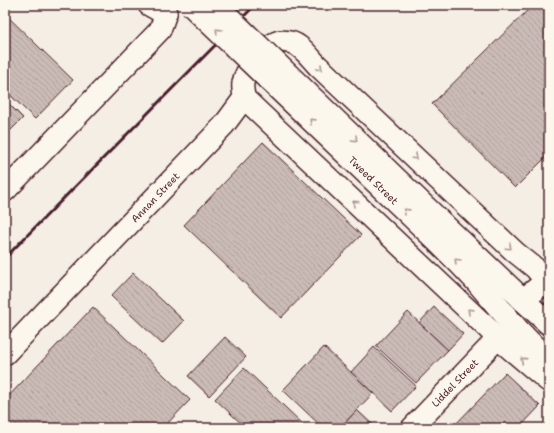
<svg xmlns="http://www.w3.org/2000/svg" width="554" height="433" viewBox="0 0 554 433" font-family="'Shantell Sans',sans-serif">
	<defs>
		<pattern id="building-back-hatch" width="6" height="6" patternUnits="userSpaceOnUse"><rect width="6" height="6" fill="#cabbb6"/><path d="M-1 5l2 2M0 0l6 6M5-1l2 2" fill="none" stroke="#afa09d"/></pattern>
	</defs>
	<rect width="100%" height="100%" fill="#f4eee4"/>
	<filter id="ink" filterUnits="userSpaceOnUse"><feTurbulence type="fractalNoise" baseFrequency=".025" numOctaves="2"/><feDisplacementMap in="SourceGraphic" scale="8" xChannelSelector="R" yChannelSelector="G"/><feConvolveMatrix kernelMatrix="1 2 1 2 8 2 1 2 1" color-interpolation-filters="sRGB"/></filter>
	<g filter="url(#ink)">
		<g fill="url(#building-back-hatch)" stroke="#4a1f2b">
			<polygon points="533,5 549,5 549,154 515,188 432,104"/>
			<polygon points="5,14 73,80 35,119 5,90"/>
			<polygon points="5,100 23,118 5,136"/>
			<polygon points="263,142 361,235 281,318 184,225"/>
			<polygon points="133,273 184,321 162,344 111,296"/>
			<polygon points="93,307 190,400 163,428 5,428 5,400"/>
			<polygon points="434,307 463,334 448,350 419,323"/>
			<polygon points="408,312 448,350 416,383 376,346"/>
			<polygon points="225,337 246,357 209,396 188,376"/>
			<polygon points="324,347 373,393 340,428 323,428 283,390"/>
			<polygon points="374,347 416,386 392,411 351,372"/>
			<polygon points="244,368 307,428 246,428 215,399"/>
			<polygon points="505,373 540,406 519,428 452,428"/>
			<polygon points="357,410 373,425 371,428 340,428"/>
		</g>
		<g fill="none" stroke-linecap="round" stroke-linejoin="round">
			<g stroke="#4a1f2b" stroke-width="24">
				<g id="minor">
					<polyline points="149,5 158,10 166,13"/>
					<polyline points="244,98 498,338 412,428"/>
					<polyline points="5,191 160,30 166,13"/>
					<path id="s1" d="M 5,354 L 224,125 L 244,98 C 244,94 242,88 243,83 C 245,69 267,43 281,41 C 283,41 288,42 290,42 C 302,45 310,58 318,66 L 515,252 L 535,268 L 546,281"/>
				</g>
			</g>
			<g stroke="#4a1f2b" stroke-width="25">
				<polyline id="tertiary" points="523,300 549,279"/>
			</g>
			<g stroke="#4a1f2b" stroke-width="25">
				<g id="secondary">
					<polyline points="444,225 523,300 549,324"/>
					<polyline points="434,238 459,263 477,282 518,330 549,362"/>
					<polyline points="498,338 549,381"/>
				</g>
			</g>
			<use href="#minor" stroke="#fbf7ec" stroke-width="21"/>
			<use href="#tertiary" stroke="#fbf7ec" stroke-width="22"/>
			<use href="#secondary" stroke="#fbf7ec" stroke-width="22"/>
			<polyline stroke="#4a1f2b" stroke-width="3" points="5,258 55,207 255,5"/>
			<g stroke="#4a1f2b" stroke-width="25" stroke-linecap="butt">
				<g id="secondary-bridge">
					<path id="s2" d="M 191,5 L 434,238"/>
					<polyline points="216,5 444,225"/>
				</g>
			</g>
			<use href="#secondary-bridge" stroke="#fbf7ec" stroke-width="22"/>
		</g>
		<defs><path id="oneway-chevron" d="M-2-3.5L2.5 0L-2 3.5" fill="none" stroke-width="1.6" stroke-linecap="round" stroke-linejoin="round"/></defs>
		<g stroke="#ab9695">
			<use href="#oneway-chevron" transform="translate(218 31) rotate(-136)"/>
			<use href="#oneway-chevron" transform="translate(320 68) rotate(44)"/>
			<use href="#oneway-chevron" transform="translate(312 121) rotate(-136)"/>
			<use href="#oneway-chevron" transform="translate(355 139) rotate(44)"/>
			<use href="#oneway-chevron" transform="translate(415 157) rotate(43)"/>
			<use href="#oneway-chevron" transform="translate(355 203) rotate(-137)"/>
			<use href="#oneway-chevron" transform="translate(406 211) rotate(-136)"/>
			<use href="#oneway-chevron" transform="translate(509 247) rotate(43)"/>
			<use href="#oneway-chevron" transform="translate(457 261) rotate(-135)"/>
			<use href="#oneway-chevron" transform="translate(470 311) rotate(-136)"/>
			<use href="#oneway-chevron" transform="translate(523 360) rotate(-140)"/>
		</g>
	</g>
	<g text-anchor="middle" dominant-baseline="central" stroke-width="4" stroke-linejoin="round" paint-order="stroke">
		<g font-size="10" fill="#4a1f2b" stroke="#fbf7ec">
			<text stroke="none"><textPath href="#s2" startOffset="253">Tweed Street</textPath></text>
			<text stroke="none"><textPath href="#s1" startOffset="217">Annan Street</textPath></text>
			<text transform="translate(455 383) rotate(-46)">Liddel Street</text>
		</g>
	</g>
	<rect width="554" height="433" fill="none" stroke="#fbf7ec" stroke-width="20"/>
	<rect x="10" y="10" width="534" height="413" fill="none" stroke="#4a1f2b" stroke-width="1.5" filter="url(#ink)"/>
</svg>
